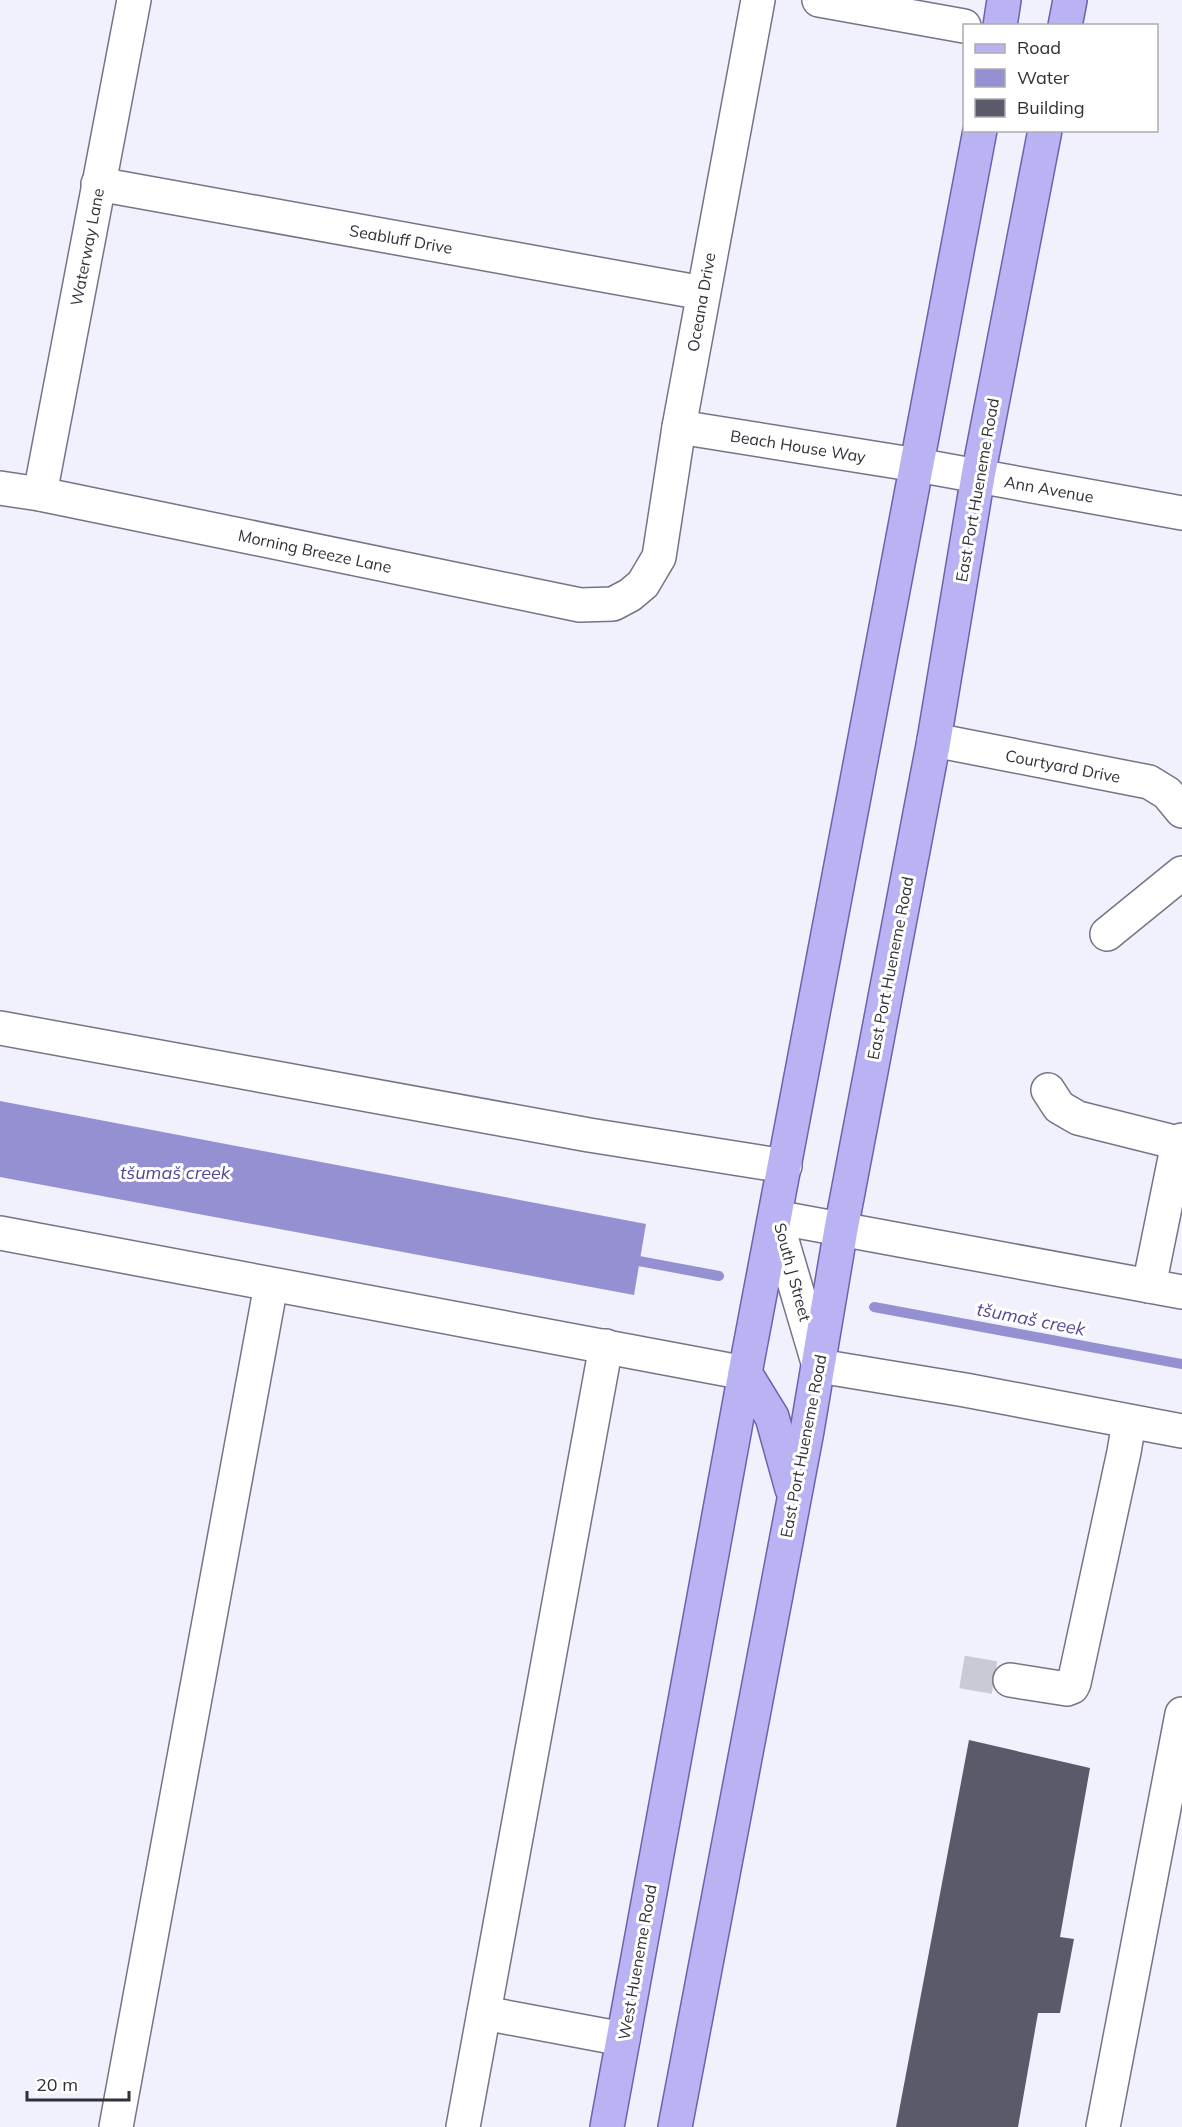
<svg xmlns="http://www.w3.org/2000/svg" width="1182" height="2127" viewBox="0 0 1182 2127" font-family="Mulish,sans-serif">
	<rect width="100%" height="100%" fill="#f1f1fd"/>
	<polygon fill="#9590d2" points="0,1101 646,1224 634,1295 0,1177"/>
	<g fill="none" stroke-linecap="round" stroke-linejoin="round">
		<g stroke="#9590d2" stroke-width="10">
			<polyline points="628,1259 719,1276"/>
			<polyline points="874,1307 1182,1364"/>
		</g>
	</g>
	<polygon fill="#5a5a6b" points="969,1740 1090,1768 1060,1937 1074,1939 1060,2013 1038,2013 1018,2127 896,2127"/>
	<g fill="none" stroke-linecap="round" stroke-linejoin="round">
		<polyline stroke="#cacad6" stroke-width="33" stroke-dasharray="33 16" stroke-linecap="butt" points="962,1672 1010,1680"/>
		<g stroke="#747486" stroke-width="36">
			<g id="minor">
				<polyline points="819,0 964,26"/>
				<polyline points="98,184 703,293"/>
				<polyline points="679,427 917,465 1182,513"/>
				<polyline points="0,488 40,494 580,605 613,604 630,595 643,584 659,557 679,427 758,0"/>
				<polyline points="40,494 134,0"/>
				<polyline points="934,740 1149,782 1167,793 1182,811"/>
				<polyline points="1107,934 1182,873"/>
				<polyline points="0,1028 589,1135 785,1166"/>
				<polyline points="1048,1090 1059,1107 1078,1118 1178,1143"/>
				<polyline points="0,1233 745,1373"/>
				<polyline points="1149,1286 1178,1143 1182,1140"/>
				<polyline points="1182,1292 775,1217 819,1366 965,1390 1182,1431"/>
				<polyline points="1010,1680 1067,1689 1072,1687 1074,1683 1124,1452 1129,1422"/>
				<polyline points="484,2013 623,2039"/>
				<polyline points="116,2127 271,1285"/>
				<polyline points="463,2127 606,1346"/>
				<polyline points="1103,2127 1182,1714"/>
			</g>
		</g>
		<g stroke="#6b63ac" stroke-width="36">
			<g id="major">
				<polyline points="1000,26 1004,0"/>
				<polyline points="1065,26 1070,0"/>
				<polyline points="745,1373 772,1417 792,1489"/>
				<polyline points="607,2127 745,1373 980,130"/>
				<polyline points="675,2127 807,1431 841,1229 934,740 978,476 1045,130"/>
			</g>
		</g>
		<use href="#minor" stroke="#fff" stroke-width="33"/>
		<use href="#major" stroke="#b9b2f3" stroke-width="33"/>
	</g>
	<g text-anchor="middle" dominant-baseline="central" stroke-width="6" stroke-linejoin="round" paint-order="stroke">
		<g font-size="16" fill="#303038" stroke="#fff">
			<text transform="translate(401 239) rotate(10)">Seabluff Drive</text>
			<text transform="translate(87 247) rotate(-79)">Waterway Lane</text>
			<text transform="translate(701 302) rotate(-80)">Oceana Drive</text>
			<text transform="translate(798 446) rotate(9)">Beach House Way</text>
			<text transform="translate(1049 489) rotate(10)">Ann Avenue</text>
			<text transform="translate(977 490) rotate(-80)">East Port Hueneme Road</text>
			<text transform="translate(315 551) rotate(12)">Morning Breeze Lane</text>
			<text transform="translate(1063 766) rotate(11)">Courtyard Drive</text>
			<text transform="translate(890 968) rotate(-79)">East Port Hueneme Road</text>
			<text transform="translate(793 1272) rotate(75)">South J Street</text>
			<text transform="translate(803 1446) rotate(-79)">East Port Hueneme Road</text>
			<text transform="translate(637 1962) rotate(-80)">West Hueneme Road</text>
		</g>
		<g font-size="18" font-style="italic" fill="#524797" stroke="#fff">
			<text x="175" y="1172">tšumaš creek</text>
			<text transform="translate(1031 1319) rotate(11)">tšumaš creek</text>
		</g>
	</g>
	<rect x="963" y="24" width="195" height="108" fill="#ffffff" stroke="#acacaf" stroke-width="1.5"/>
	<rect x="975" y="44" width="30" height="9" fill="#b9b2f3" stroke="#acacaf" stroke-width="1.5"/>
	<text x="1017" y="54" font-size="18" fill="#303038">Road</text>
	<rect x="975" y="69" width="30" height="18" fill="#9590d2" stroke="#acacaf" stroke-width="1.5"/>
	<text x="1017" y="84" font-size="18" fill="#303038">Water</text>
	<rect x="975" y="99" width="30" height="18" fill="#5a5a6b" stroke="#acacaf" stroke-width="1.5"/>
	<text x="1017" y="114" font-size="18" fill="#303038">Building</text>
	<path d="M27 2091v9h102v-9" fill="none" stroke="#303038" stroke-width="3"/>
	<text x="36" y="2091" font-size="18" fill="#303038" stroke="#ffffff" stroke-width="4.5" paint-order="stroke">20 m</text>
</svg>
